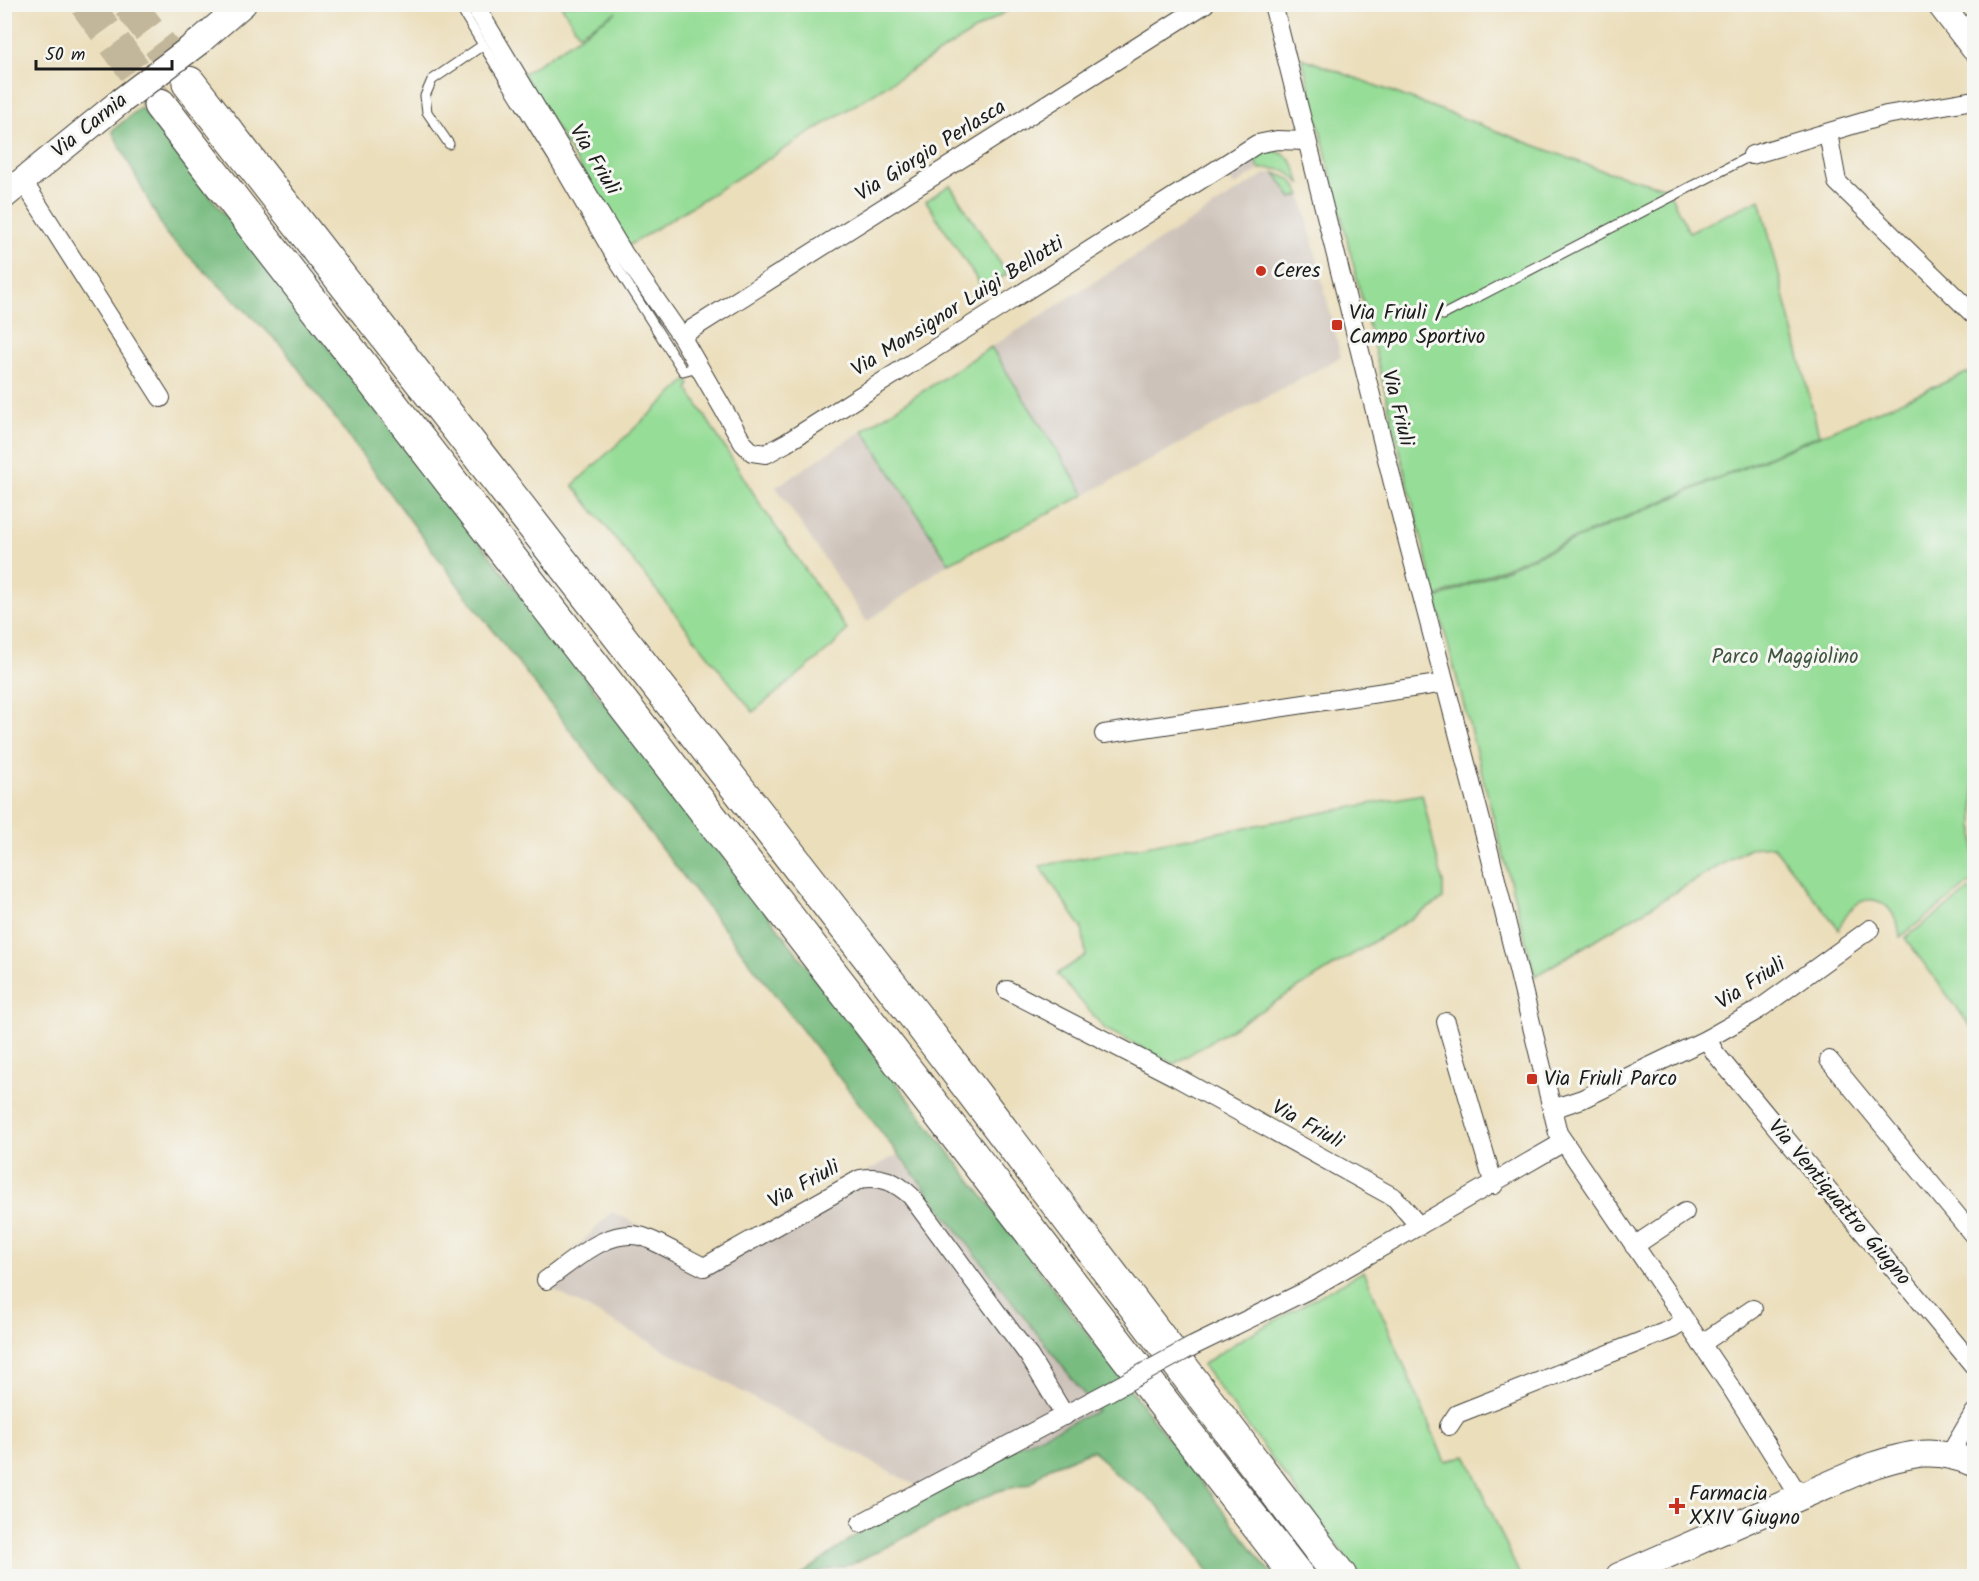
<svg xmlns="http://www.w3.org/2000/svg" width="1979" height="1581" viewBox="0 0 1979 1581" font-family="Kalam,sans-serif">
	<rect width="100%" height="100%" fill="#f6f6f2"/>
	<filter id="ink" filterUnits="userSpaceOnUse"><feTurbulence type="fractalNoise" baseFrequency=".0167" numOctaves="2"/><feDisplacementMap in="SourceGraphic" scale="12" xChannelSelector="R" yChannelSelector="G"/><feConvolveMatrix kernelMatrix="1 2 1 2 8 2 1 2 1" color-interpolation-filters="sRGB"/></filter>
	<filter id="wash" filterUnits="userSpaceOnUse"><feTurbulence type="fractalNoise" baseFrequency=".008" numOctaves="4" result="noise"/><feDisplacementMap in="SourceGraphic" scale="24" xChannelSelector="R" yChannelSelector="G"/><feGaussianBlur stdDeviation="1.35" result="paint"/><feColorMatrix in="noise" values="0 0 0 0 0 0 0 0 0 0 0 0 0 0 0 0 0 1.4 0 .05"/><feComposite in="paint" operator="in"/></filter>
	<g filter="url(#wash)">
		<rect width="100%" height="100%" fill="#ebdebb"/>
		<g fill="#cdc2b9">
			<polygon points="1253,158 1260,169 1234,186 1227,174"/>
			<polygon points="1275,172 1292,180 1301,195 1341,357 1085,495 991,347 1265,174"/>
			<polygon points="863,430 949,563 867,622 776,487"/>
			<polygon points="897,1155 1097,1412 922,1489 541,1283 612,1212 707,1258"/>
		</g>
		<g fill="#96dd97" stroke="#597c5a" stroke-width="1.5">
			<polygon points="561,5 1016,5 628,246 523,74 616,12 579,34"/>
			<polygon points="1302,58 1598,169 1667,188 1689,232 1760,199 1819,435 1436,597"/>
			<path d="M 1269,150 C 1291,152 1295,165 1301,185 C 1290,170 1278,167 1260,169 L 1253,158 Z"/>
			<polygon points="1275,173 1292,180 1301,195 1292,198"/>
			<polygon points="950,185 1007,274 983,289 926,201"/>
			<polygon points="991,347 1085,495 949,563 863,430"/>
			<path d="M 1974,370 L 1974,880 L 1900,937 C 1895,892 1855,886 1839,929 L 1773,846 L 1749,848 L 1535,976 L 1436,599 Z"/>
			<polygon points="687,380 690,384 688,389 762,507 847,630 833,646 753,712 573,485"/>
			<polygon points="1422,794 1443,883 1443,899 1174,1064 1105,1029 1057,974 1086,955 1082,928 1040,866"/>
			<polygon points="1974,887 1974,1031 1905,938"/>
			<polygon points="1364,1271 1445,1462 1466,1455 1520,1576 1360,1576 1202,1365 1240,1340"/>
		</g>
		<polygon fill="#78bc80" stroke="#4a6c4e" stroke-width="1.5" points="141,107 680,800 1273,1576 1211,1576 1196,1552 1154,1502 1115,1474 1093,1450 1048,1468 1030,1484 998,1491 852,1564 800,1576 912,1494 1097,1411 461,589 281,345 166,234 112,131"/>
	</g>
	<g filter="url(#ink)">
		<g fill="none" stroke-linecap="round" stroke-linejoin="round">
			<g stroke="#c2b79b" stroke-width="33" stroke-dasharray="33 16" stroke-linecap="butt">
				<polyline points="86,4 160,105"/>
				<polyline points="129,4 189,83"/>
			</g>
			<g stroke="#3b3934" stroke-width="11">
				<g id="lane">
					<polyline points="483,45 553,158 613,261 683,371 698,367"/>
					<polyline points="449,144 427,112 425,96 432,80 483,45 458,4"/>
					<polyline points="1443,315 1752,155"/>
				</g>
			</g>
			<g stroke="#3b3934" stroke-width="20">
				<g id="street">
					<polyline points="474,4 624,254 681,336 743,443 752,452 766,454 786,443 1257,144 1277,140 1307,141"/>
					<polyline points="1273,4 1403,523 1490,855 1558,1133 1732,1389 1800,1497"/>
					<polyline points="1828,133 1837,182 1974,315"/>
					<polyline points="1752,155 1886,115 1974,100"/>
					<polyline points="23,181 161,398"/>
					<polyline points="681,336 1205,4"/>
					<polyline points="1104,734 1445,683"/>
					<polyline points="1007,990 1176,1077 1395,1198 1419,1226"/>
					<polyline points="1446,1022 1494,1185"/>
					<polyline points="1707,1039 1715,1053 1974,1366"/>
					<polyline points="1829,1060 1974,1236"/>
					<polyline points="1552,1109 1582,1099 1707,1039 1758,1010 1870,929"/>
					<polyline points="1634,1246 1685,1212"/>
					<path d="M 546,1280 C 572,1262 611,1224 646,1238 C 666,1246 685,1258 704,1267 L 860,1179 C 881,1175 896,1182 911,1196 L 1029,1356 L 1065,1416"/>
					<polyline points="1701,1344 1753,1309"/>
					<polyline points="1191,1347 1306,1291 1562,1143"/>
					<polyline points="1449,1426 1457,1414 1672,1329 1685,1321"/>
					<polyline points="1950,1454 1974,1413"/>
					<polyline points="861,1523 1110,1391"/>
				</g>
			</g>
			<g stroke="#3b3934" stroke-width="28">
				<g id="secondary">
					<polyline points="1940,4 1974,48"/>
					<polyline points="200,41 243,4"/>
					<polyline points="4,196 121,101"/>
					<path d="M 1619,1576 L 1871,1466 C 1912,1453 1933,1447 1974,1463"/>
				</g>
			</g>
			<g stroke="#3b3934" stroke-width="35">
				<g id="highway">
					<polyline points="189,83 915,1016 1340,1576"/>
					<polyline points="160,105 1297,1576"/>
				</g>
			</g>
			<use href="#lane" stroke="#fff" stroke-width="9"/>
			<use href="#street" stroke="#fff" stroke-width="18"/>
			<use href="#secondary" stroke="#fff" stroke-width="26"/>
			<use href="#highway" stroke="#fff" stroke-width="33"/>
			<g stroke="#3b3934" stroke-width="20" stroke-linecap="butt">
				<polyline id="street-bridge" points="1110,1391 1191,1347"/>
			</g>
			<g stroke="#3b3934" stroke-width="28" stroke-linecap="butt">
				<polyline id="secondary-bridge" points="121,101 200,41"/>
			</g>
			<use href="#street-bridge" stroke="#fff" stroke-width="18"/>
			<use href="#secondary-bridge" stroke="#fff" stroke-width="26"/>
		</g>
	</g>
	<g fill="#c8321e" stroke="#f6f6f2" stroke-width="2">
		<circle cx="1261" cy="271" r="6"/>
		<rect x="1331" y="319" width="12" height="12" rx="3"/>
		<rect x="1526" y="1073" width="12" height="12" rx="3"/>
		<path d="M1674 1497h6v6h6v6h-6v6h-6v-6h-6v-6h6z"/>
	</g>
	<g text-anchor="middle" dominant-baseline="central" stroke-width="6" stroke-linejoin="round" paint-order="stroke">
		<g font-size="21" fill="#1c1c1c" stroke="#f6f6f2">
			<text transform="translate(90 126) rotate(-39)">Via Carnia</text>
			<text transform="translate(931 151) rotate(-32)">Via Giorgio Perlasca</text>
			<text transform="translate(594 160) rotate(59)">Via Friuli</text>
			<text transform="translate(958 307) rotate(-32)">Via Monsignor Luigi Bellotti</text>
			<text transform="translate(1397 408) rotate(76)">Via Friuli</text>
			<text transform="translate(1751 984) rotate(-33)">Via Friuli</text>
			<text transform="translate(1307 1125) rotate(29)">Via Friuli</text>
			<text transform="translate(804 1185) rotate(-29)">Via Friuli</text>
			<text transform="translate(1839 1203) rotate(50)">Via Ventiquattro Giugno</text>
		</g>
		<g font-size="21" fill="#1c1c1c" stroke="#f6f6f2" text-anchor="start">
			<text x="1273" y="271">Ceres</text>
			<text x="1349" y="313">Via Friuli /<tspan x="1349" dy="24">Campo Sportivo</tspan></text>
			<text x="1544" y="1079">Via Friuli Parco</text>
			<text x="1689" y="1494">Farmacia<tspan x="1689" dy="24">XXIV Giugno</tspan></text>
		</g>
		<g font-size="21" fill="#415641" stroke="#f6f6f2">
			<text x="1785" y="657">Parco Maggiolino</text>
		</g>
	</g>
	<rect width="1979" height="1581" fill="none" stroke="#f6f6f2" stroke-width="24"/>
	<path d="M36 60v9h136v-9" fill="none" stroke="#1c1c1c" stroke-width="3"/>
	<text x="45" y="60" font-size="18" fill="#1c1c1c" stroke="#f6f6f2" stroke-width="4.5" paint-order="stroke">50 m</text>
</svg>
